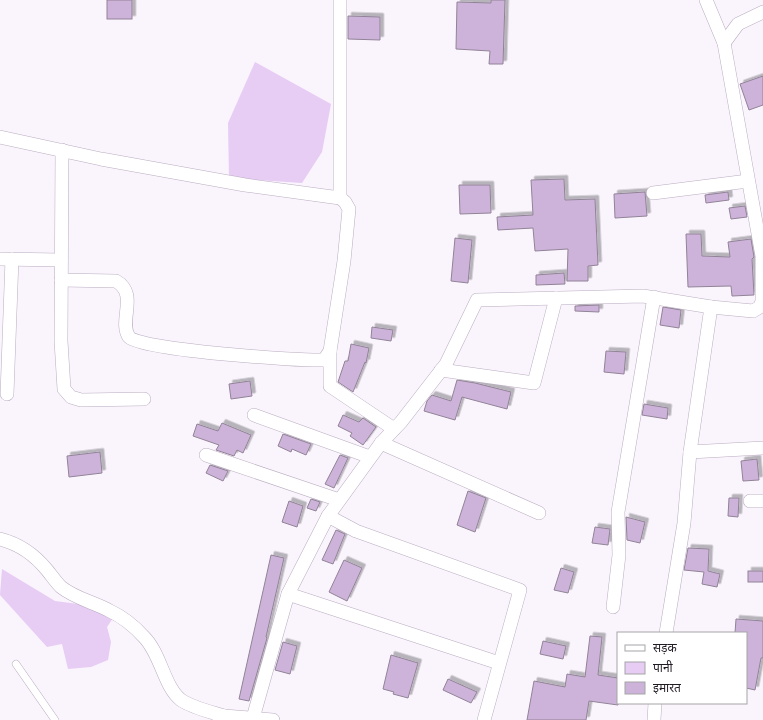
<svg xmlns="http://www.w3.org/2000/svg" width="763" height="720" viewBox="0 0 763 720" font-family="'PT Sans','Noto Sans Devanagari',sans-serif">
	<defs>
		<filter id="shadow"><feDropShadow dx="3.5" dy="-3.5" stdDeviation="0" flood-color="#0004"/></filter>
	</defs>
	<rect width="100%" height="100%" fill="#faf4fd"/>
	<g fill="#e7ccf4">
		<polygon points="255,62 331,104 322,152 302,183 229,178 228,123"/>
		<polygon points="2,569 55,601 86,605 113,618 107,627 111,642 108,660 91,667 68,669 62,644 47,647 0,595"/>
	</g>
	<g fill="#cdb3d9" stroke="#918397" filter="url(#shadow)">
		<rect x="107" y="0" width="25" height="19"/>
		<polygon points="491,0 505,0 503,64 489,64 490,51 456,49 457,2 491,3"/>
		<polygon points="348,16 380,17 380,40 348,39"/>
		<polygon points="763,76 763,105 749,110 740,84"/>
		<polygon points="564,179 565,200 595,199 598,265 588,266 588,281 567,281 568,249 535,251 533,228 498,230 497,217 533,215 531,180"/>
		<polygon points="459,185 490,185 491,213 460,214"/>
		<polygon points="645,192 647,216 615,218 614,194"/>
		<polygon points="728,192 729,200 706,203 705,195"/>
		<polygon points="745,206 747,217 731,219 729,208"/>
		<polygon points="686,234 701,234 702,256 730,257 728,242 751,239 754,257 752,259 754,295 732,296 731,286 688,287"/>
		<polygon points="455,238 472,240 468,283 451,281"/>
		<polygon points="564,273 565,284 536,285 536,275"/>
		<polygon points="599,305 599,312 575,311 575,306"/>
		<polygon points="663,307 681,310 679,328 660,325"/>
		<polygon points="372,327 393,330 391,341 371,338"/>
		<polygon points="351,344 369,348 366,363 365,362 353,392 338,382 345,361 348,361"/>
		<polygon points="606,351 626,352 624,374 604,372"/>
		<polygon points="457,380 475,383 511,392 507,409 462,397 455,420 424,411 427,401 432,395 451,401"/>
		<polygon points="250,381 252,396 231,399 229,384"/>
		<polygon points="644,404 668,408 667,419 642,415"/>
		<polygon points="343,415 359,422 363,418 376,427 363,445 350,436 352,433 338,426"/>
		<polygon points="222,423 251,435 243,453 237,450 234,456 216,450 219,445 193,436 197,424 218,431"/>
		<polygon points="283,434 311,444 306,455 292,449 291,452 278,446"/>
		<polygon points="100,452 102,473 69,477 67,456"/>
		<polygon points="340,455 348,458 334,488 325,484"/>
		<polygon points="757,459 759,480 743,481 741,461"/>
		<polygon points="210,465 228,471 223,481 206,473"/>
		<polygon points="468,491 486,498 475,532 457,525"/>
		<polygon points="729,498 739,498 738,517 728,516"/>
		<polygon points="311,499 320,502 316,511 307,508"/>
		<polygon points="289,501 303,506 297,527 282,522"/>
		<polygon points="626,517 645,522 640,543 627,540"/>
		<polygon points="595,527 610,529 608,545 592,543"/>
		<polygon points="336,530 345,534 333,564 322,560"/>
		<polygon points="688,548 709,549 708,571 720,574 717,587 702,584 704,572 684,570"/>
		<polygon points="271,555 284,558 266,637 267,638 249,701 239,699"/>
		<polygon points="344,560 362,568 347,601 329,592"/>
		<polygon points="561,568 574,572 568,593 554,590"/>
		<rect x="748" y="571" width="15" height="11"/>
		<polygon points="736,619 763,621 763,658 761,658 755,690 746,688 746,633 735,633"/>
		<polygon points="590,636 602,637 598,675 618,678 618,705 589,701 586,720 527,720 534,681 565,687 567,674 585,677"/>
		<polygon points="543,641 566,646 563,659 540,654"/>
		<polygon points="283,642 297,646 290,674 275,670"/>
		<polygon points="391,655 418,663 408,698 393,694 394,692 383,689"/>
		<polygon points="448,679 477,692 471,703 443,690"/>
	</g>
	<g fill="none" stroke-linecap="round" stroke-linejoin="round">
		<g stroke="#baadc1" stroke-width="8">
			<polyline id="lane" points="16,664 55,720"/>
		</g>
		<g stroke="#baadc1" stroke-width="14">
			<g id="street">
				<polyline points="724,43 738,24 763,12"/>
				<path d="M 0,137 L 101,159 L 245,185 L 340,198 L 345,202 L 349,209 L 344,261 L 330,351 L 324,360 C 300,361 139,350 129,337 C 118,321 139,294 116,281 L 61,280"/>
				<polyline points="62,150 61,341 64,389 71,397 81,400 144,399"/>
				<polyline points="653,193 748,181"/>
				<polyline points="340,198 340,0"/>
				<polyline points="0,259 61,260"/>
				<polyline points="330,351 330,386 394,429"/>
				<polyline points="441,370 534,383 556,298"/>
				<polyline points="7,394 12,259"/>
				<polyline points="254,415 370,457"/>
				<polyline points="381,443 539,513"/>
				<polyline points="690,452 763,448"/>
				<polyline points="206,455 339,500"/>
				<polyline points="750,501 763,501"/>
				<polyline points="328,516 356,531 520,590 484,720"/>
				<path d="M 0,539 C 20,544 34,554 47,570 C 52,576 56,582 61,587 C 76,599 94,602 110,611 C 123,617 135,627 144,637 C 161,654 164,687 181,700 C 193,708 211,712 224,716"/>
				<polyline points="288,594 499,663"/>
				<polyline points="613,607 619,555 618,512 654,297"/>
				<polyline points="666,633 684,523 690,452 711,307"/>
				<polyline points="253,718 288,594 328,516 381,443 401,422 446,364 477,300 643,296 711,307 753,311 760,307 762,301 762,256 724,43 706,0"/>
				<polyline points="219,720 224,716 273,720"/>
				<polyline points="654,720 655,703"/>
			</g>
		</g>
		<use href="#lane" stroke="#fff" stroke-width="7"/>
		<use href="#street" stroke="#fff" stroke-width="13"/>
	</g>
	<rect x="617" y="632" width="130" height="72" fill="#ffffff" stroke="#a6a4a7"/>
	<rect x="625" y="645" width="20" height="6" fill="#ffffff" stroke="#a6a4a7"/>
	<text x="653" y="652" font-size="12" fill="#211b23">सड़क</text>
	<rect x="625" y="662" width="20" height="12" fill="#e7ccf4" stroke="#a6a4a7"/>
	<text x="653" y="672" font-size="12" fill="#211b23">पानी</text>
	<rect x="625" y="682" width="20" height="12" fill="#cdb3d9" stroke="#a6a4a7"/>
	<text x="653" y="692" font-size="12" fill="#211b23">इमारत</text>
</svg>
